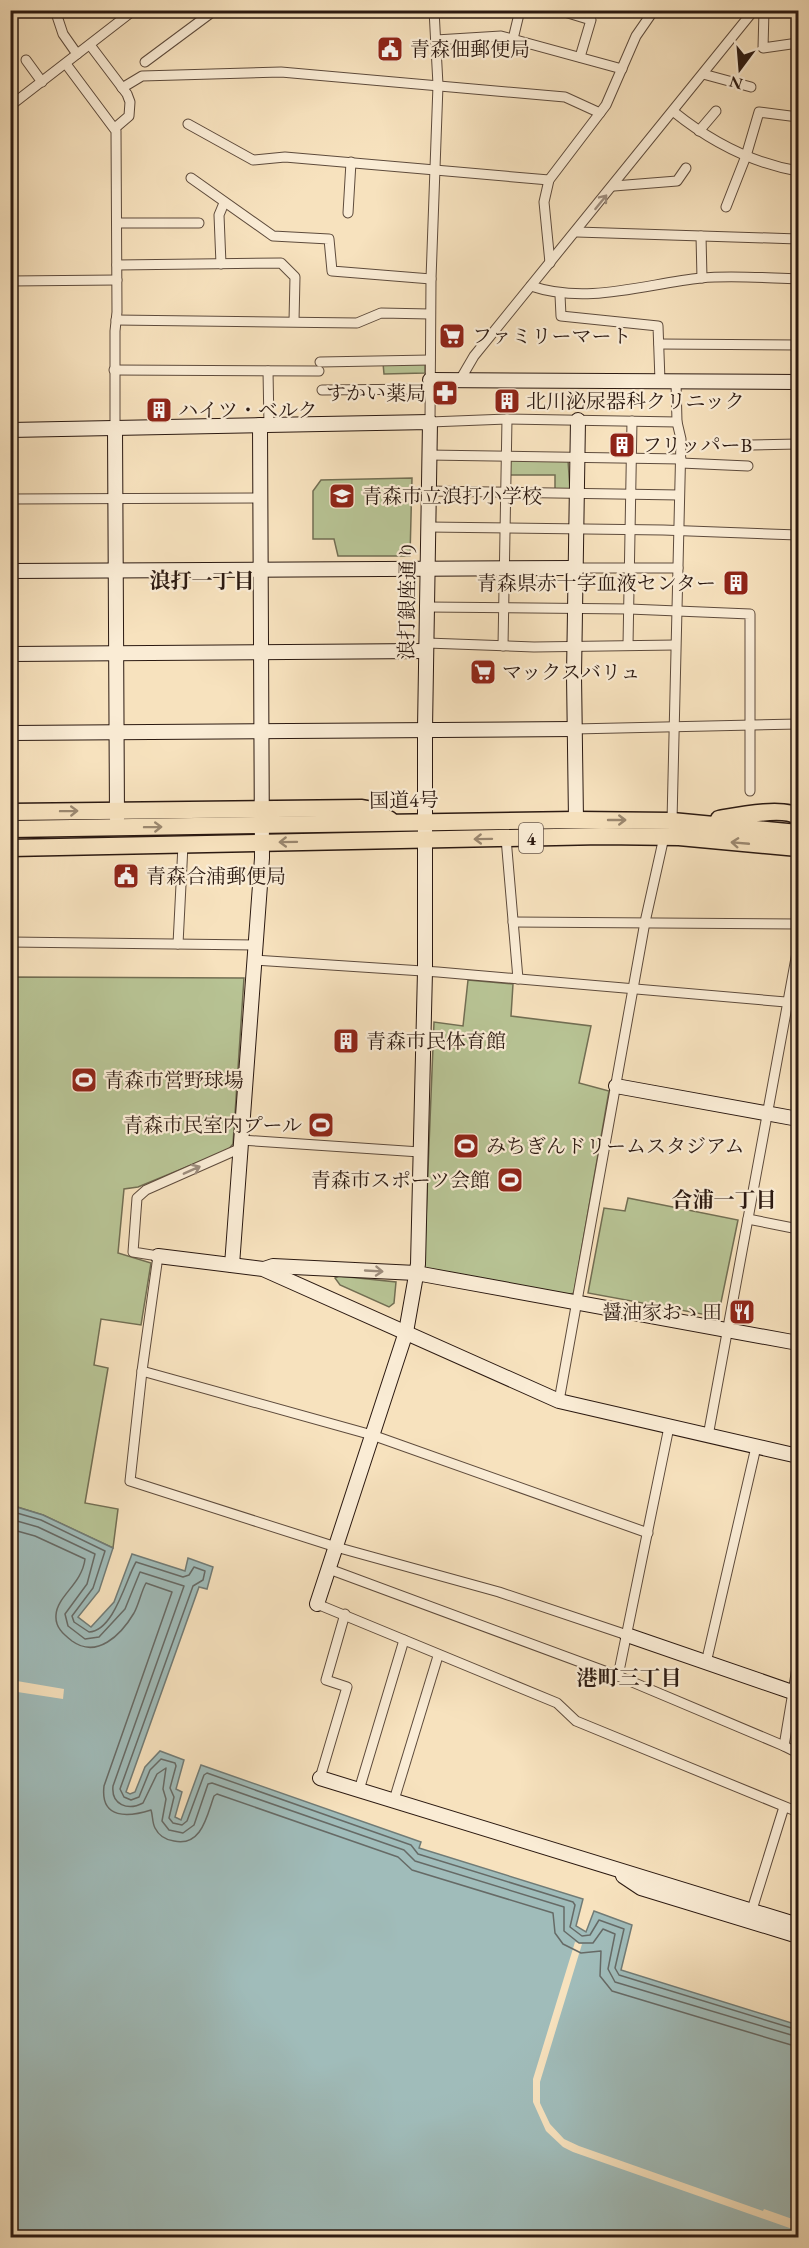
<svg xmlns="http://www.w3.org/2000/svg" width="809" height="2248" viewBox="0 0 809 2248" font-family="'EB Garamond','Noto Serif JP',serif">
	<rect width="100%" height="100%" fill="#f7e2be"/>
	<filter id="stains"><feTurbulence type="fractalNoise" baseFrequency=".00333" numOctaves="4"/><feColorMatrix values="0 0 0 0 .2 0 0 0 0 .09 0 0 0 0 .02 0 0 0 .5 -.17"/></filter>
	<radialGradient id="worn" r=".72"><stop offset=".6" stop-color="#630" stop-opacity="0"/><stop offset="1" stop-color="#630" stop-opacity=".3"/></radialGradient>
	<g fill="#b8c495" stroke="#726e53" stroke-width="1.5">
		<polygon points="425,361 425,373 384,374 383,363"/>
		<polygon points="509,459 568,460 570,490 555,489 555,475 509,475"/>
		<polygon points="412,478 410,556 338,556 334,539 313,539 313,491 321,480"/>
		<polygon points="10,977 244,978 233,1144 228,1150 138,1187 124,1189 118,1253 151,1263 141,1325 101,1319 94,1365 108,1368 85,1503 118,1509 113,1548 43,1515 11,1505"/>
		<polygon points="468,980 513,984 511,1016 591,1026 579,1083 609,1091 574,1293 568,1295 424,1269 434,1022 463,1026"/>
		<polygon points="628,1198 738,1220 718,1317 588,1293 604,1208 625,1211"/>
		<polygon points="339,1276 396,1282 394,1303 389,1307 340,1285 335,1278"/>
	</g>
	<polygon fill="#a0bcba" stroke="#717b76" stroke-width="1.5" points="10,1505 43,1515 113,1548 99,1591 78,1617 91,1627 114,1602 132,1554 185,1571 188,1558 213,1567 207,1589 199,1587 126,1792 130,1794 135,1792 145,1767 160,1751 184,1760 176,1789 182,1792 175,1817 181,1820 201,1765 421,1842 419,1848 583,1899 576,1926 586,1932 594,1911 632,1925 621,1970 798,2025 798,2237 11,2237"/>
	<g fill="#f7e2be">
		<polygon points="11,1680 64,1689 63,1699 11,1691"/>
		<polygon points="575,1942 582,1944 540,2082 540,2103 550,2124 564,2139 579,2146 763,2211 764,2209 798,2221 798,2231 573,2152 563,2147 546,2131 533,2102 533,2079"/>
	</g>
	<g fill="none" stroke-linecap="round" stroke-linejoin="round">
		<g stroke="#666a66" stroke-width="1.5">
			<path d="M 10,1511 L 41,1520 L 105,1551 L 93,1588 L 72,1616 L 74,1622 L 89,1632 C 114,1631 126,1579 136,1562 L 183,1577 L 189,1575 L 194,1567 L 205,1571 L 203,1580 L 193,1586 L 120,1789 L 124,1797 L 131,1800 L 139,1797 L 150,1770 L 161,1759 L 175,1763 L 176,1766 L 170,1788 L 174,1797 L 169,1818 L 173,1823 L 182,1825 L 187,1821 L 204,1775 L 207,1773 L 411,1845 L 418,1854 L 573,1902 L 575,1905 L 570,1927 L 582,1936 L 590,1935 L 599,1920 L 624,1929 L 615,1968 L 619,1975 L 798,2030"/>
			<path d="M 10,1519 L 38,1527 L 95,1554 L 87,1584 L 65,1614 L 68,1626 L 85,1639 L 99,1637 L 125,1609 L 140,1572 L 184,1586 L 113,1786 C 111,1805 128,1811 143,1803 L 157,1774 L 166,1768 L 163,1789 L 166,1799 L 162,1821 L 169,1830 L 183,1833 L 194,1825 L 208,1784 L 212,1783 L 404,1850 L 415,1861 L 564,1907 L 564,1931 L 579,1943 L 593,1943 L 603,1929 L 615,1934 L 608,1969 L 615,1982 L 798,2037"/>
			<path d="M 10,1529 L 35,1536 L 85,1559 C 82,1584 57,1596 56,1615 C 55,1627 63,1634 72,1641 C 97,1659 121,1635 134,1613 C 139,1604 141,1592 146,1583 L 172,1592 L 104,1786 C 100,1820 129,1817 151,1810 C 153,1816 152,1822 155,1828 C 159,1836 166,1840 174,1841 C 202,1847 207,1815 214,1796 L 217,1794 L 398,1857 L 412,1870 L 553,1913 L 555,1933 L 563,1944 L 581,1953 L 601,1951 L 600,1976 L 612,1991 L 798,2047"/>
		</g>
		<g stroke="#5e4b3c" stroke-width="11">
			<g id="street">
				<polyline points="55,10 63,34 77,54"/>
				<polyline points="434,10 438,85 431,279 430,422 507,419 677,422"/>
				<polyline points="558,10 591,20 580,57"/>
				<polyline points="764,10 763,48 798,43"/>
				<polyline points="513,39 520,10"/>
				<polyline points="436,40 501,36 622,69"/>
				<polyline points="90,45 127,94 130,102 129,116 115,128"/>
				<polyline points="26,60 42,82"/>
				<polyline points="145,62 215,10"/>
				<polyline points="66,64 116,131 117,312 115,331 115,428"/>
				<polyline points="703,74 751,87"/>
				<polyline points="122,88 142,76 281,72 565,97 600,113"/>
				<polyline points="10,106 134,10"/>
				<path d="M 674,112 C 710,141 752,163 798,171"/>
				<polyline points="188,124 253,160 285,157 549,180"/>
				<polyline points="699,131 716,111"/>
				<polyline points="191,178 273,236 329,239 332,271 431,279"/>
				<polyline points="614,186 677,181 686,168"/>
				<polyline points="726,207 746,156 759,112 798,117"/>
				<polyline points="348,213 351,162"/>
				<polyline points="117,223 199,223"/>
				<polyline points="577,232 798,239"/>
				<polyline points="701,236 702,278"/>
				<polyline points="550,263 544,202 549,180 606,105 636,36 654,10"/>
				<polyline points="221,264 219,215 224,203"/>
				<polyline points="117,265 281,263 295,277 294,321"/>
				<polyline points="10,281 117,280"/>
				<path d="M 531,286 C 587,305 645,284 701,278 C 733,275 766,278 798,279"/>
				<polyline points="560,295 561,316 658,326 660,381"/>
				<polyline points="116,320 357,323 381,313 430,314"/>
				<polyline points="659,344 798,345"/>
				<polyline points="320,362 430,360"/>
				<polyline points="114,370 319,371"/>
				<polyline points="268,371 269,425"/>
				<polyline points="460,380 474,356 754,10"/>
				<polyline points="322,390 430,389"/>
				<polyline points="751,445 798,444"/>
				<polyline points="428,455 681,459"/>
				<polyline points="681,463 748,466"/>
				<polyline points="428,491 679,495"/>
				<polyline points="10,499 261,498"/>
				<polyline points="428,527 663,530 798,535"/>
				<polyline points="576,568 678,568"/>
				<polyline points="427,607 629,609 750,614 750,791"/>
				<polyline points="427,643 534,647 675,645"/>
				<polyline points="628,645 632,421"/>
				<polyline points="503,646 507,419"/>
				<polyline points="574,729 798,724"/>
				<polyline points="672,821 681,439 677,422 676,382"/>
				<polyline points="506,838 518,979"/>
				<polyline points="513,922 798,924"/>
				<polyline points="10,942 255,945"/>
				<polyline points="178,944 183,845"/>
				<polyline points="254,960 438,972 798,1003"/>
				<polyline points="241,1140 420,1152"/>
				<polyline points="241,1148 146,1190 137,1198 133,1252 158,1256 142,1371 130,1481 336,1547 499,1592 627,1635"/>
				<polyline points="748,1219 798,1229"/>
				<polyline points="142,1371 372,1435 648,1533"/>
				<polyline points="559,1401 645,922 664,837"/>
				<polyline points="708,1436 798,947"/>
				<polyline points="329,1569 618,1676 784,1746"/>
				<polyline points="317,1604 557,1703 576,1721 798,1812"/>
				<polyline points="798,1662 784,1746 798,1753"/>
				<polyline points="706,1663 756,1447"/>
				<polyline points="618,1676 669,1427"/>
				<polyline points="320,1778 347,1687 326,1680 345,1614"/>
				<polyline points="359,1790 404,1640"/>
				<polyline points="394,1800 438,1656"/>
				<polyline points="750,1916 784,1807"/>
			</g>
		</g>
		<g stroke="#2b1911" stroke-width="16">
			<g id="secondary">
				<polyline points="430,380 798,382"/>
				<polyline points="115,428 117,819"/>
				<polyline points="10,430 430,422 425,729 425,971 418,1264 406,1332 317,1604"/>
				<polyline points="10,571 576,568"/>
				<polyline points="10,654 426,651"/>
				<polyline points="10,733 574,729"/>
				<polyline points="576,820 574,675 578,420"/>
				<polyline points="616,1086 798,1119"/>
				<polyline points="158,1256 263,1269 559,1401 798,1456"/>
				<polyline points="232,1265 262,858 260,425"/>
				<polyline points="264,1269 273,1266 416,1273 798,1343"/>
				<polyline points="627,1635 798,1694"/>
				<polyline points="320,1778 798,1925"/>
				<polyline points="623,1876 641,1888 798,1936"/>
			</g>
		</g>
		<g stroke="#2b1911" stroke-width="19">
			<g id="highway">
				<polyline points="10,812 362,808 373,810 390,820"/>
				<path d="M 719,819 C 736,816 785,806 798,817"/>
				<polyline points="10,829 576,820 672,821 798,833"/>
				<polyline points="10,848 602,836 679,837 798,848"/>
			</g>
		</g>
		<use href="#street" stroke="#faecd5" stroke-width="9"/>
		<use href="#secondary" stroke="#faecd5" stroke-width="14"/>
		<use href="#highway" stroke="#f7e2be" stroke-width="16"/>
	</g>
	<defs><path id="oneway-shaft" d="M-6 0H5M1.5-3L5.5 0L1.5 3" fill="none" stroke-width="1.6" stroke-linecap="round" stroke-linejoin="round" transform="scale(1.5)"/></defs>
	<g stroke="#9d8d7d">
		<use href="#oneway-shaft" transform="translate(601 202) rotate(-51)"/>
		<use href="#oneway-shaft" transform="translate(192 1170) rotate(-24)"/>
		<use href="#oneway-shaft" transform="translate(374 1271) rotate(3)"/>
	</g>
	<g stroke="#9b8870">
		<use href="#oneway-shaft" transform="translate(69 811) rotate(-1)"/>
		<use href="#oneway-shaft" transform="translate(617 820)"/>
		<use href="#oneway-shaft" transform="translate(153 827) rotate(-1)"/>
		<use href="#oneway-shaft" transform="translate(483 839) rotate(179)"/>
		<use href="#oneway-shaft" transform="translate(288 842) rotate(179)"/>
		<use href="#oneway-shaft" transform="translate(740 843) rotate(-175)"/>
	</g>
	<defs>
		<g id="civic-square" transform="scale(1.35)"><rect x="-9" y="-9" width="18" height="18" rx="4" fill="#8f2418" stroke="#faecd5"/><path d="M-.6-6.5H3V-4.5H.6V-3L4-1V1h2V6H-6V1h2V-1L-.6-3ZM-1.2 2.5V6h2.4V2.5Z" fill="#fff"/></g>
		<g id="supermarket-square" transform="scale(1.35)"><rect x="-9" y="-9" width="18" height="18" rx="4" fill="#8f2418" stroke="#faecd5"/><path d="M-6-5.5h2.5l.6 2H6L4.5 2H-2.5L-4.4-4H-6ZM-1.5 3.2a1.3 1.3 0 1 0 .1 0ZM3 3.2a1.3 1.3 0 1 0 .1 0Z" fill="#fff"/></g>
		<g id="pharmacy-square" transform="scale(1.35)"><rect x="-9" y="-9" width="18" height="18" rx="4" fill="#8f2418" stroke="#faecd5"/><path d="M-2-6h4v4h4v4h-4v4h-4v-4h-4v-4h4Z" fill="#fff"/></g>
		<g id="building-square" transform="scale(1.35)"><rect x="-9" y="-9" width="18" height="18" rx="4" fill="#8f2418" stroke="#faecd5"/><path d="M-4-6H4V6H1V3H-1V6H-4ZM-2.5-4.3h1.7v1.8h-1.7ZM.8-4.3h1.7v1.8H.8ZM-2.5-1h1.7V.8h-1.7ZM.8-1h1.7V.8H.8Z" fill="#fff"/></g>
		<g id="school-square" transform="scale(1.35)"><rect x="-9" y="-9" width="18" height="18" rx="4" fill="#8f2418" stroke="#faecd5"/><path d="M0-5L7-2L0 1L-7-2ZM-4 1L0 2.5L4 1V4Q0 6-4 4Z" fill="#fff"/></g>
		<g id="stadium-square" transform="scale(1.35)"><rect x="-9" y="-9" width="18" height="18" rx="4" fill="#8f2418" stroke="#faecd5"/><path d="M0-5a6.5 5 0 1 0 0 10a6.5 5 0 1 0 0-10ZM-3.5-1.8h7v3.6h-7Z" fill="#fff"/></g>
		<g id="restaurant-square" transform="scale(1.35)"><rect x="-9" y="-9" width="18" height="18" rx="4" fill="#8f2418" stroke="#faecd5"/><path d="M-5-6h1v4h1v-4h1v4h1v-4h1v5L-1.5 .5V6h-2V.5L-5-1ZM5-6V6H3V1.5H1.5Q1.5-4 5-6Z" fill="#fff"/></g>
	</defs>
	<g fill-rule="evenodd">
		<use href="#civic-square" x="390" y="49"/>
		<use href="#supermarket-square" x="452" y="336"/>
		<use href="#pharmacy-square" x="445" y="393"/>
		<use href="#building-square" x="507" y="401"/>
		<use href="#building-square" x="159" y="410"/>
		<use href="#building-square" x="622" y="445"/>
		<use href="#school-square" x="342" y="496"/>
		<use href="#building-square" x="736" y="583"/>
		<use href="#supermarket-square" x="483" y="672"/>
		<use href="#civic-square" x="126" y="876"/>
		<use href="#building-square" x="346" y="1041"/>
		<use href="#stadium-square" x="84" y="1080"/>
		<use href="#stadium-square" x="321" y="1125"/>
		<use href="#stadium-square" x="466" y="1146"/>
		<use href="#stadium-square" x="510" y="1180"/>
		<use href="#restaurant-square" x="742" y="1312"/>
	</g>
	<g text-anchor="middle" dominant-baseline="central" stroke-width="4.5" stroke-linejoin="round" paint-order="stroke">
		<rect fill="#faecd5" stroke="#69584c" stroke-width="1.5" x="519" y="823" width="24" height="30" rx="4.5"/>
		<g font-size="18" font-weight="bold" fill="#2b1911">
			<text x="531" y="838">4</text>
		</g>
		<g font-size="20" fill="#2b1911" stroke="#faecd5" text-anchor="start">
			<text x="410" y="49">青森佃郵便局</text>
			<text x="472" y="336">ファミリーマート</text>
			<text x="426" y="393" text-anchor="end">すかい薬局</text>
			<text x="526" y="401">北川泌尿器科クリニック</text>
			<text x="178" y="410">ハイツ・ベルク</text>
			<text x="642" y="445">フリッパーB</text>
			<text x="362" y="496">青森市立浪打小学校</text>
			<text x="716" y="583" text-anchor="end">青森県赤十字血液センター</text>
			<text x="502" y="672">マックスバリュ</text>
			<text x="146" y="876">青森合浦郵便局</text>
			<text x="366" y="1041">青森市民体育館</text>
			<text x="104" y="1080">青森市営野球場</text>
			<text x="302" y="1125" text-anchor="end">青森市民室内プール</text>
			<text x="486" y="1146">みちぎんドリームスタジアム</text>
			<text x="490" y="1180" text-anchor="end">青森市スポーツ会館</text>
			<text x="722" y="1312" text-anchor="end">醤油家おゝ田</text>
		</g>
		<g font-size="20" fill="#2b1911" stroke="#faecd5">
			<text transform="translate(407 600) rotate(-89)">浪打銀座通り</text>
			<text transform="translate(404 800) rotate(-1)">国道4号</text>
		</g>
		<g font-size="21" font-weight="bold" fill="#2b1911" stroke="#faecd5">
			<text x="202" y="580">浪打一丁目</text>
			<text x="724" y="1199">合浦一丁目</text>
			<text x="629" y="1677">港町三丁目</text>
		</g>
	</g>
	<rect width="809" height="2248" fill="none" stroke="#f7e2be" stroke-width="36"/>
	<rect x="12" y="12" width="785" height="2224" fill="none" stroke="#2b1911" stroke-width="3"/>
	<rect x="18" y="18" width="773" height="2212" fill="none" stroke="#2b1911" stroke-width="1.5"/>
	<g transform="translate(740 69) rotate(196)" stroke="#faecd5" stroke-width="4.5" paint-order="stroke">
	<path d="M0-4.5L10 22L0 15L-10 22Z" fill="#2b1911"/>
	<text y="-9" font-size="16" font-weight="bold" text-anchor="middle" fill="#2b1911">N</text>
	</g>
	<rect width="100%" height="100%" filter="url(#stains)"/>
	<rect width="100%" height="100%" fill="url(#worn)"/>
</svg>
